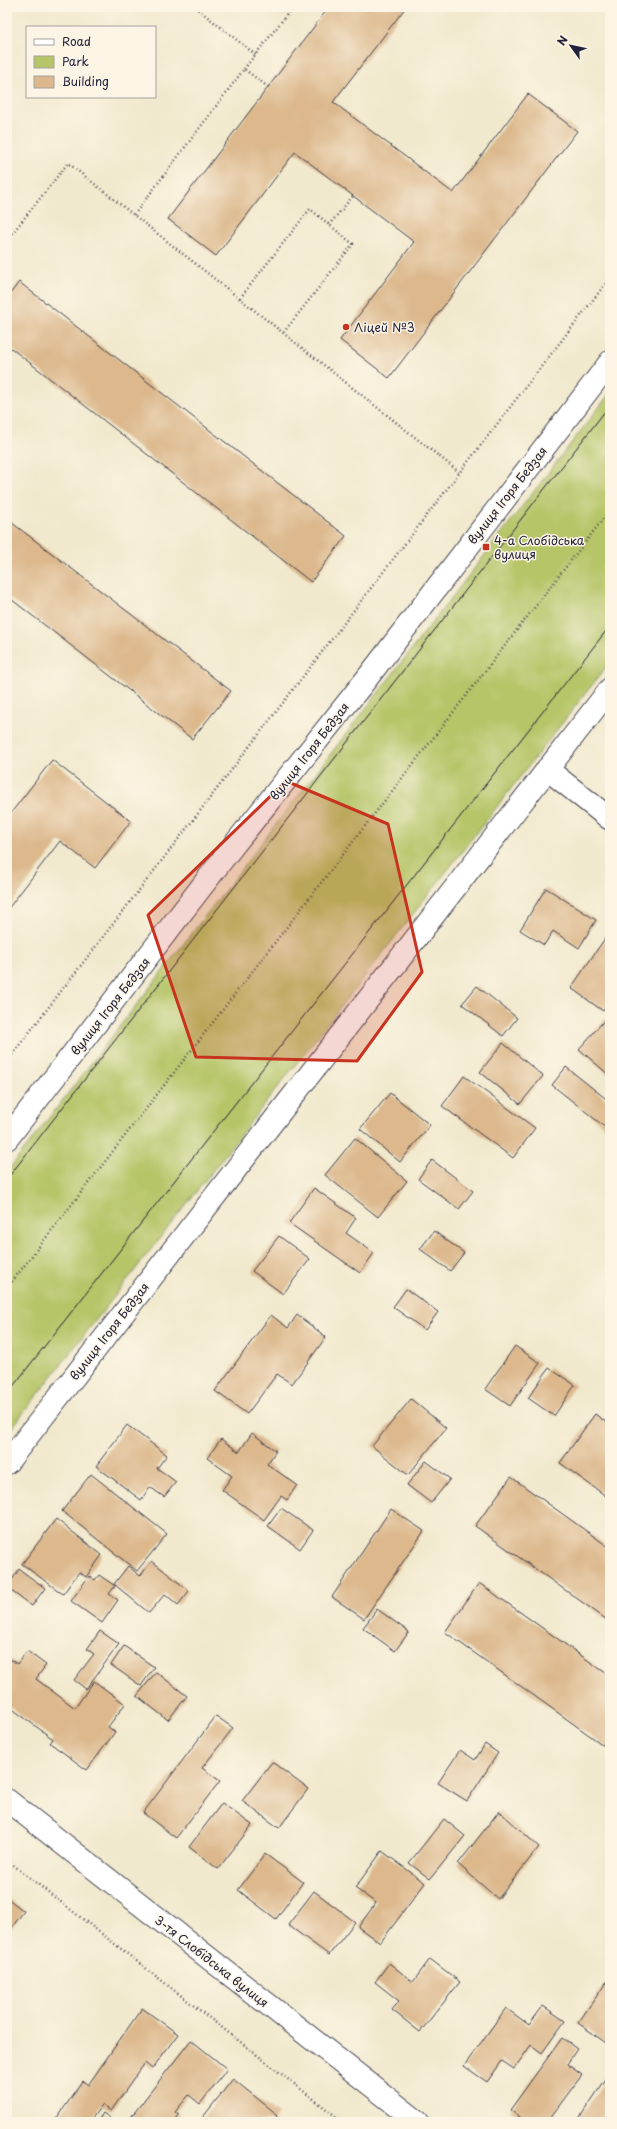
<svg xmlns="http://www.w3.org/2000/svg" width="617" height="2129" viewBox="0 0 617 2129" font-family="'Playpen Sans',sans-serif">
	<rect width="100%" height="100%" fill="#fcf5e5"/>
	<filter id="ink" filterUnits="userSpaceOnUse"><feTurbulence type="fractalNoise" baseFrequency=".025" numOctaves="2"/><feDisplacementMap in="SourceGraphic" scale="8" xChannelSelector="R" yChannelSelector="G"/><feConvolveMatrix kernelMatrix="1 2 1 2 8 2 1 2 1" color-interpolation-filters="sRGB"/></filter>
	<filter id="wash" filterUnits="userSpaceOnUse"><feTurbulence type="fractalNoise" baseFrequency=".012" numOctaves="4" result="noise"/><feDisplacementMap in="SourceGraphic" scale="16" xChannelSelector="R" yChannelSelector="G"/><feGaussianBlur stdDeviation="0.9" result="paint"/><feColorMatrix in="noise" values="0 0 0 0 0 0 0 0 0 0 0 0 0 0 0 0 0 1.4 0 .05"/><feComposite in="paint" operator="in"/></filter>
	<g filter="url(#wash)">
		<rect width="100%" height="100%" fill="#f1e9cd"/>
		<polygon fill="#b6c567" stroke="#6c7451" points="610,393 610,662 7,1434 7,1172"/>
		<g id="blocks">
			<g fill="#dcb88c">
				<polygon points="329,7 406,7 333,102 453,193 528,94 577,131 389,378 340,340 414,242 295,152 216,256 168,219"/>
				<polygon points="19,282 346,536 311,582 7,345 7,298"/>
				<polygon points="7,519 231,691 192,739 7,596"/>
				<polygon points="52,760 131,821 95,868 60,841 7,910 7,818"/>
				<polygon points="546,888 596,920 579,948 553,931 544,945 520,930"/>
				<polygon points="610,931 610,1000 603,1011 571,988"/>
				<polygon points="477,986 517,1018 503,1036 462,1004"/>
				<polygon points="610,1014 610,1076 579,1049"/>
				<polygon points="503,1043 543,1076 520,1104 480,1072"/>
				<polygon points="566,1067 610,1102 610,1131 552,1085"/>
				<polygon points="464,1076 535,1128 513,1158 442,1106"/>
				<polygon points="390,1093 430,1125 400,1162 360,1129"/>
				<polygon points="355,1138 407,1181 378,1217 325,1175"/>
				<polygon points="432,1160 473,1191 459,1209 418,1179"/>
				<polygon points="314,1188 356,1218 346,1233 374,1253 360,1273 289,1223"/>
				<polygon points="434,1231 464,1253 450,1271 420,1249"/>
				<polygon points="279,1236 310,1259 283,1294 252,1271"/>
				<polygon points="406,1289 438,1312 425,1330 393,1307"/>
				<polygon points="271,1315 288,1328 297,1315 326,1337 292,1384 277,1374 247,1414 215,1391"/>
				<polygon points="515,1346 540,1363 510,1406 485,1389"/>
				<polygon points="549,1368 575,1385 554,1416 528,1398"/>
				<polygon points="411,1399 446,1428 408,1475 372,1446"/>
				<polygon points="595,1414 610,1425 610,1499 560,1463"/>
				<polygon points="127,1425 167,1455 157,1468 176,1482 164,1497 150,1487 141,1500 96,1466"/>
				<polygon points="252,1433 276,1451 267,1464 297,1485 287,1500 281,1496 264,1520 222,1490 232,1476 207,1458 221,1439 239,1452"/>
				<polygon points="426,1461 450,1479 431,1503 407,1485"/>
				<polygon points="91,1474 167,1534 137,1571 62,1511"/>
				<polygon points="511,1477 610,1548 610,1622 475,1526"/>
				<polygon points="281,1508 313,1530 300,1549 268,1526"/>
				<polygon points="391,1509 424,1531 364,1619 332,1597"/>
				<polygon points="56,1519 102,1555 86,1577 79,1572 63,1594 22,1564"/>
				<polygon points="152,1561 189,1591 178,1605 165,1594 149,1613 114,1584 128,1566 140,1576"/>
				<polygon points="19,1569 45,1588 32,1606 7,1588"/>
				<polygon points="99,1575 115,1586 109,1594 118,1600 102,1623 71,1601 89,1576 95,1580"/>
				<polygon points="479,1583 610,1676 610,1750 445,1632"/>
				<polygon points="377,1609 409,1632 395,1651 363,1628"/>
				<polygon points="100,1631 119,1644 86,1689 74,1680 94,1654 87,1649"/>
				<polygon points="124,1646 154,1667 141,1686 111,1665"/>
				<polygon points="27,1651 46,1665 36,1679 75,1708 94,1681 125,1704 108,1727 115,1732 87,1770 50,1743 53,1739 7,1705 7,1657 17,1664"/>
				<polygon points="156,1672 187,1696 168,1720 137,1696"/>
				<polygon points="216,1716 233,1728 202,1768 220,1781 176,1838 143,1813"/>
				<polygon points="485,1744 498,1753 467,1801 438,1783 460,1750 475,1760"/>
				<polygon points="272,1762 308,1789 279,1828 242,1801"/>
				<polygon points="222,1803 252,1825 218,1869 189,1847"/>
				<polygon points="499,1811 539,1847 498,1899 458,1864"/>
				<polygon points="444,1819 465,1836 430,1879 409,1863"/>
				<polygon points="382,1851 425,1883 380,1943 358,1927 376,1903 355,1888"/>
				<polygon points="265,1854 303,1882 276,1919 238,1890"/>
				<polygon points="314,1891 355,1922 329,1955 288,1925"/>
				<polygon points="7,1898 24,1911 7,1934"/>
				<polygon points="430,1959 460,1982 420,2032 392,2010 399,2001 375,1982 389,1963 413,1982"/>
				<polygon points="610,1977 610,2043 609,2045 578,2023"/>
				<polygon points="543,2006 565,2021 542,2053 531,2045 514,2069 502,2061 487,2082 464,2066 506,2008 529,2025"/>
				<polygon points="142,2008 178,2034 152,2069 145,2063 111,2111 102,2105 89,2122 83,2118 80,2122 54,2122 83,2081 88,2085"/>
				<polygon points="562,2038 577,2049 567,2064 582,2075 547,2122 527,2122 510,2110"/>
				<polygon points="191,2040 227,2069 200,2104 189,2095 175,2112 179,2115 174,2122 127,2122"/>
				<polygon points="610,2073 610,2122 580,2122 578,2120"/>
				<polygon points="233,2079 278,2115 273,2122 199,2122"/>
				<polygon points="103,2113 116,2122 97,2122"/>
			</g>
		</g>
	</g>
	<g filter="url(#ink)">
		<use href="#blocks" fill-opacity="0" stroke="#414051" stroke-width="1"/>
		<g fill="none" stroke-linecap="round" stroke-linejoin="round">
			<g stroke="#414051" stroke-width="24">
				<polyline id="minor" points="547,769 610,819"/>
			</g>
			<g stroke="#414051" stroke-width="24">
				<g id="tertiary">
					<polyline points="7,1139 230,850 368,677 610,362"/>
					<polyline points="7,1463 610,689"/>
					<polyline points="7,1800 418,2122"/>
				</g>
			</g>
			<g stroke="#414051" stroke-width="2.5" stroke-dasharray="1 3" stroke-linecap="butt">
				<polyline points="195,7 256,55"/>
				<polyline points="244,69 293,7"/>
				<polyline points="134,215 244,69 268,87"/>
				<polyline points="329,225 353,196"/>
				<polyline points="7,240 68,163 459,472"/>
				<polyline points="240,298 310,209 353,244 284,332"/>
				<path d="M 7,1061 C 209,801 408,538 610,278"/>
				<polyline points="7,1288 610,510"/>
				<polyline points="7,1860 343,2122"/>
			</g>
			<use href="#minor" stroke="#fff" stroke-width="22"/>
			<use href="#tertiary" stroke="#fff" stroke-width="22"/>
			<g stroke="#22223b" stroke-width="1">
				<polyline points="7,1179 610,405"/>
				<polyline points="7,1394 610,626"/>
			</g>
		</g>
	</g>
	<path fill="#c8321e" fill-opacity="0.2" stroke="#c8321e" stroke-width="3" stroke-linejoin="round" d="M 286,781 L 388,824 L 422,972 L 357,1061 L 196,1057 L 148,915 Z"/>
	<g fill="#c8321e" stroke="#fcf5e5" stroke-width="1.5">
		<circle cx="346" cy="327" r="4"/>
		<rect x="482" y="543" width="8" height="8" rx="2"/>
	</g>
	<g text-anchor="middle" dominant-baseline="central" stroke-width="3" stroke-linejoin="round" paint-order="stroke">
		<g font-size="12" fill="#22223b" stroke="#fcf5e5" text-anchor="start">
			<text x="354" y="327">Ліцей №3</text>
			<text x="494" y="540">4-а Слобідська<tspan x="494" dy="14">вулиця</tspan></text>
		</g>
		<g font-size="12" fill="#22223b" stroke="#fcf5e5">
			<text transform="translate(507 495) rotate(-52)">вулиця Ігоря Бедзая</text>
			<text transform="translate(309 751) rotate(-52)">вулиця Ігоря Бедзая</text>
			<text transform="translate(110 1006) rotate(-52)">вулиця Ігоря Бедзая</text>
			<text transform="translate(109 1331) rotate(-52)">вулиця Ігоря Бедзая</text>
			<text transform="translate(212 1961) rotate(38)">3-тя Слобідська вулиця</text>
		</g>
	</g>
	<rect width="617" height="2129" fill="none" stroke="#fcf5e5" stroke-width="24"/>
	<rect x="26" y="26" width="130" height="72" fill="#fcf5e5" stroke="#a5a1a1"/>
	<rect x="34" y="39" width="20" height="6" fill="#ffffff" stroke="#a5a1a1"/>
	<text x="62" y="46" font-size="12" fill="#22223b">Road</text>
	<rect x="34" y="56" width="20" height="12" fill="#b6c567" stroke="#a5a1a1"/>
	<text x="62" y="66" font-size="12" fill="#22223b">Park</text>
	<rect x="34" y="76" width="20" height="12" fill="#dcb88c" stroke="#a5a1a1"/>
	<text x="62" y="86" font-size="12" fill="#22223b">Building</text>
	<g transform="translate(571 46) rotate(303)" stroke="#fcf5e5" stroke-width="3" paint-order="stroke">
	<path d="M0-3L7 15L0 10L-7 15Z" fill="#22223b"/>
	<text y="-6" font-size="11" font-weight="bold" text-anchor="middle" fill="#22223b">N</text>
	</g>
</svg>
